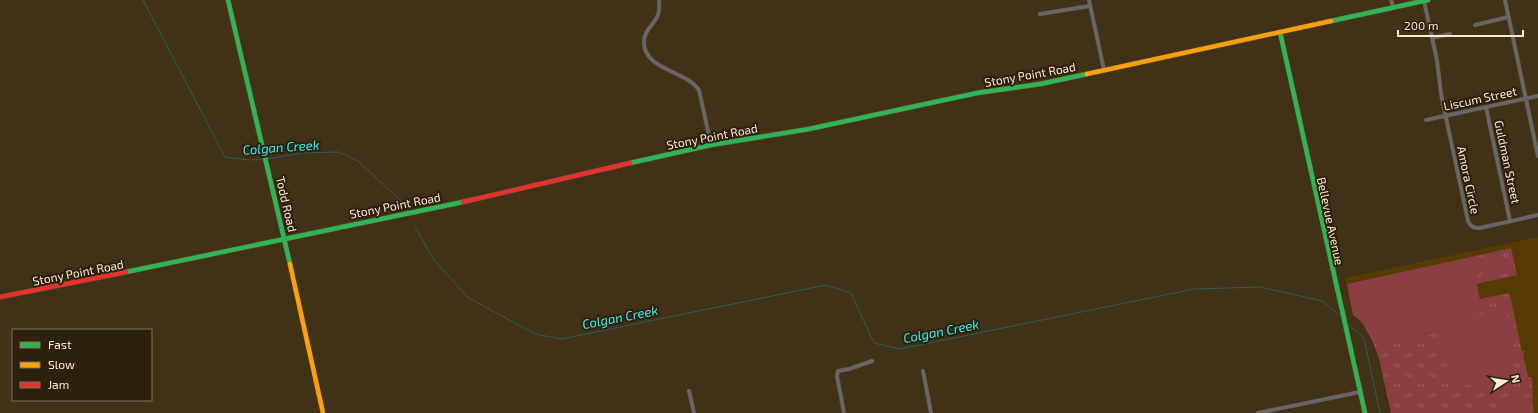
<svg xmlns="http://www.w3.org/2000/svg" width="1538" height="413" viewBox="0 0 1538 413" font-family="'Exo 2',sans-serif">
	<defs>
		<pattern id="grass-dots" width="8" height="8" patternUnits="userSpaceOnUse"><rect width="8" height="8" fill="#8b3f43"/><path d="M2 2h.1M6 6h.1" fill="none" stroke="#9c5b5d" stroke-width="1.8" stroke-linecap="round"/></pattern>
		<pattern id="park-tufts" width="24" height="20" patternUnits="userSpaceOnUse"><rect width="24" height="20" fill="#8b3f43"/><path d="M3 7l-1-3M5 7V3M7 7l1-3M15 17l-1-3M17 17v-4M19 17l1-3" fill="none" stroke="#9c5b5d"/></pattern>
	</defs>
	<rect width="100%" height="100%" fill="#403117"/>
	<polygon fill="#573b04" points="1538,237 1538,413 1391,413 1377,351 1363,324 1353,315 1345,278"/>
	<path fill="url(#grass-dots)" d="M 1509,295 L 1510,295 L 1522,351 L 1526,351 L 1523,353 L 1528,377 L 1532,378 C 1533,386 1532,393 1533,401 L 1532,401 Z"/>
	<g fill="url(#park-tufts)">
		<polygon points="1511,248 1517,275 1476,284 1471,257"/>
		<path d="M 1509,293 L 1534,411 L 1533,413 L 1391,413 L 1379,358 L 1373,342 L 1393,337 L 1401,339 L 1451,328 L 1451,325 C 1460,322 1468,321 1472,311 L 1482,309 L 1480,299 Z"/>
	</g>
	<g fill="#8b3f43">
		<polygon points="1494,256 1507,272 1479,282 1477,278 1481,276"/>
		<path d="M 1471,257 L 1482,309 L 1472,311 C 1468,321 1460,322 1451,325 L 1452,329 L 1472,317 L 1501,311 L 1507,315 L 1513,344 L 1511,369 L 1513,378 C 1475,403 1436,375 1440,331 L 1451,328 L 1401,339 L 1394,340 L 1393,337 L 1373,342 L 1362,322 L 1353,315 L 1347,284 Z"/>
		<path d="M 1522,399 L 1525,413 L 1503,413 C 1503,402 1513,401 1522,399 Z"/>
	</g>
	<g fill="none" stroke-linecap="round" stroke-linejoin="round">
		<g stroke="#2b5c5a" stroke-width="1">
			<polyline points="143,0 225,157 249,160 263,159"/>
			<polyline points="268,159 300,153 339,152 358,161 401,201"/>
			<polyline points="415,226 432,257 467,297 535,334 561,339 826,285 851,293 874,343 900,349 1194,289 1260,287 1323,301 1342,318"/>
			<polyline points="1347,323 1364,338 1380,413"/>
		</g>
		<g stroke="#5a4e38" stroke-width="4.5">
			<g id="street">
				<path d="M 659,0 C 659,5 660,10 658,15 C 654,25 644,30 644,42 C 644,70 685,70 699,90 L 711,145"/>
				<polyline points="1089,0 1104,70"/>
				<polyline points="1391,0 1393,7"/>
				<polyline points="1505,0 1538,156"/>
				<path d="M 1424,1 L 1437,60 L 1441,94 L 1468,221 C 1471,227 1473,228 1480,228 L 1538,215"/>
				<polyline points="1040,14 1090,6"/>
				<polyline points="1475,25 1508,17"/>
				<polyline points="1432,38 1450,34"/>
				<polyline points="1486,107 1510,221"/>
				<polyline points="1426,120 1538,96"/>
				<polyline points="923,371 931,413"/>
				<polyline points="689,391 694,413"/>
				<polyline points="844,413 837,376 838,371 849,369 872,361"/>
				<polyline points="1258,413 1360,392"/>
			</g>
		</g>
		<g stroke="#5a4e38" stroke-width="5.5">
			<g id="fast">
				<polyline points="228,0 290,264"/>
				<polyline points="1331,21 1428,0"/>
				<polyline points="1280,32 1365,413"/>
				<polyline points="630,163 711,145 809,129 977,93 1040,84 1087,74"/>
				<polyline points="126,272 463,202"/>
			</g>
		</g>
		<g stroke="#5a4e38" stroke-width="5.5">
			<g id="slow">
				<polyline points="1087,74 1331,21"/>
				<polyline points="290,264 323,413"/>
			</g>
		</g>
		<g stroke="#5a4e38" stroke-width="5.5">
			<g id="jam">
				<polyline points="463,202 630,163"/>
				<polyline points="0,297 126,272"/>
			</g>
		</g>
		<use href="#street" stroke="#6a6566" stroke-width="3.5"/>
		<use href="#fast" stroke="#30b455" stroke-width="4.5"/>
		<use href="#slow" stroke="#ff9f0a" stroke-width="4.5"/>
		<use href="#jam" stroke="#e5322d" stroke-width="4.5"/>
	</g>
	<g text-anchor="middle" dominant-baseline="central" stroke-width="4" stroke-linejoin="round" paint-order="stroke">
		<g font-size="12" fill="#faead3" stroke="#2d200e">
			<text transform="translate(1030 74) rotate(-10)">Stony Point Road</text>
			<text transform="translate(1480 98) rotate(-12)">Liscum Street</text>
			<text transform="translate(712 136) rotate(-11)">Stony Point Road</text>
			<text transform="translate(1508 162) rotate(78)">Guldman Street</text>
			<text transform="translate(1469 180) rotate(78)">Amora Circle</text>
			<text transform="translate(287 204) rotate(77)">Todd Road</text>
			<text transform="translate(395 205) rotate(-11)">Stony Point Road</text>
			<text transform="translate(1331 221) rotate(78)">Bellevue Avenue</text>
			<text transform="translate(78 272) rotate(-11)">Stony Point Road</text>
		</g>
		<g font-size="13" font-style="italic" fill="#36f3f5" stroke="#2d200e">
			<text transform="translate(281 147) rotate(-4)">Colgan Creek</text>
			<text transform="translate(620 317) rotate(-11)">Colgan Creek</text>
			<text transform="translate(941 331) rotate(-11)">Colgan Creek</text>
		</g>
	</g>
	<rect x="12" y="329" width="140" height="72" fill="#2d200e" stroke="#7f715d"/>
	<rect x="20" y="342" width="20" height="6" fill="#30b455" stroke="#7f715d"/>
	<text x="48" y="349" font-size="12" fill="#faead3">Fast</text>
	<rect x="20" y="362" width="20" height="6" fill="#ff9f0a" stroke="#7f715d"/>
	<text x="48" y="369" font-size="12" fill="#faead3">Slow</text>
	<rect x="20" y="382" width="20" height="6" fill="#e5322d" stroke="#7f715d"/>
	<text x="48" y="389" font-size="12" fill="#faead3">Jam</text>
	<g transform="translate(1506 381) rotate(78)" stroke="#2d200e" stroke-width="3" paint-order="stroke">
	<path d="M0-3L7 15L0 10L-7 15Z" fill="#faead3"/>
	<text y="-6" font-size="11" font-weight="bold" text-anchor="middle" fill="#faead3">N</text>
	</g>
	<path d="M1398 30v6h125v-6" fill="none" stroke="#faead3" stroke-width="2"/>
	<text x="1404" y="30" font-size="12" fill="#faead3" stroke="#2d200e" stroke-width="3" paint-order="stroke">200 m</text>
</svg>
